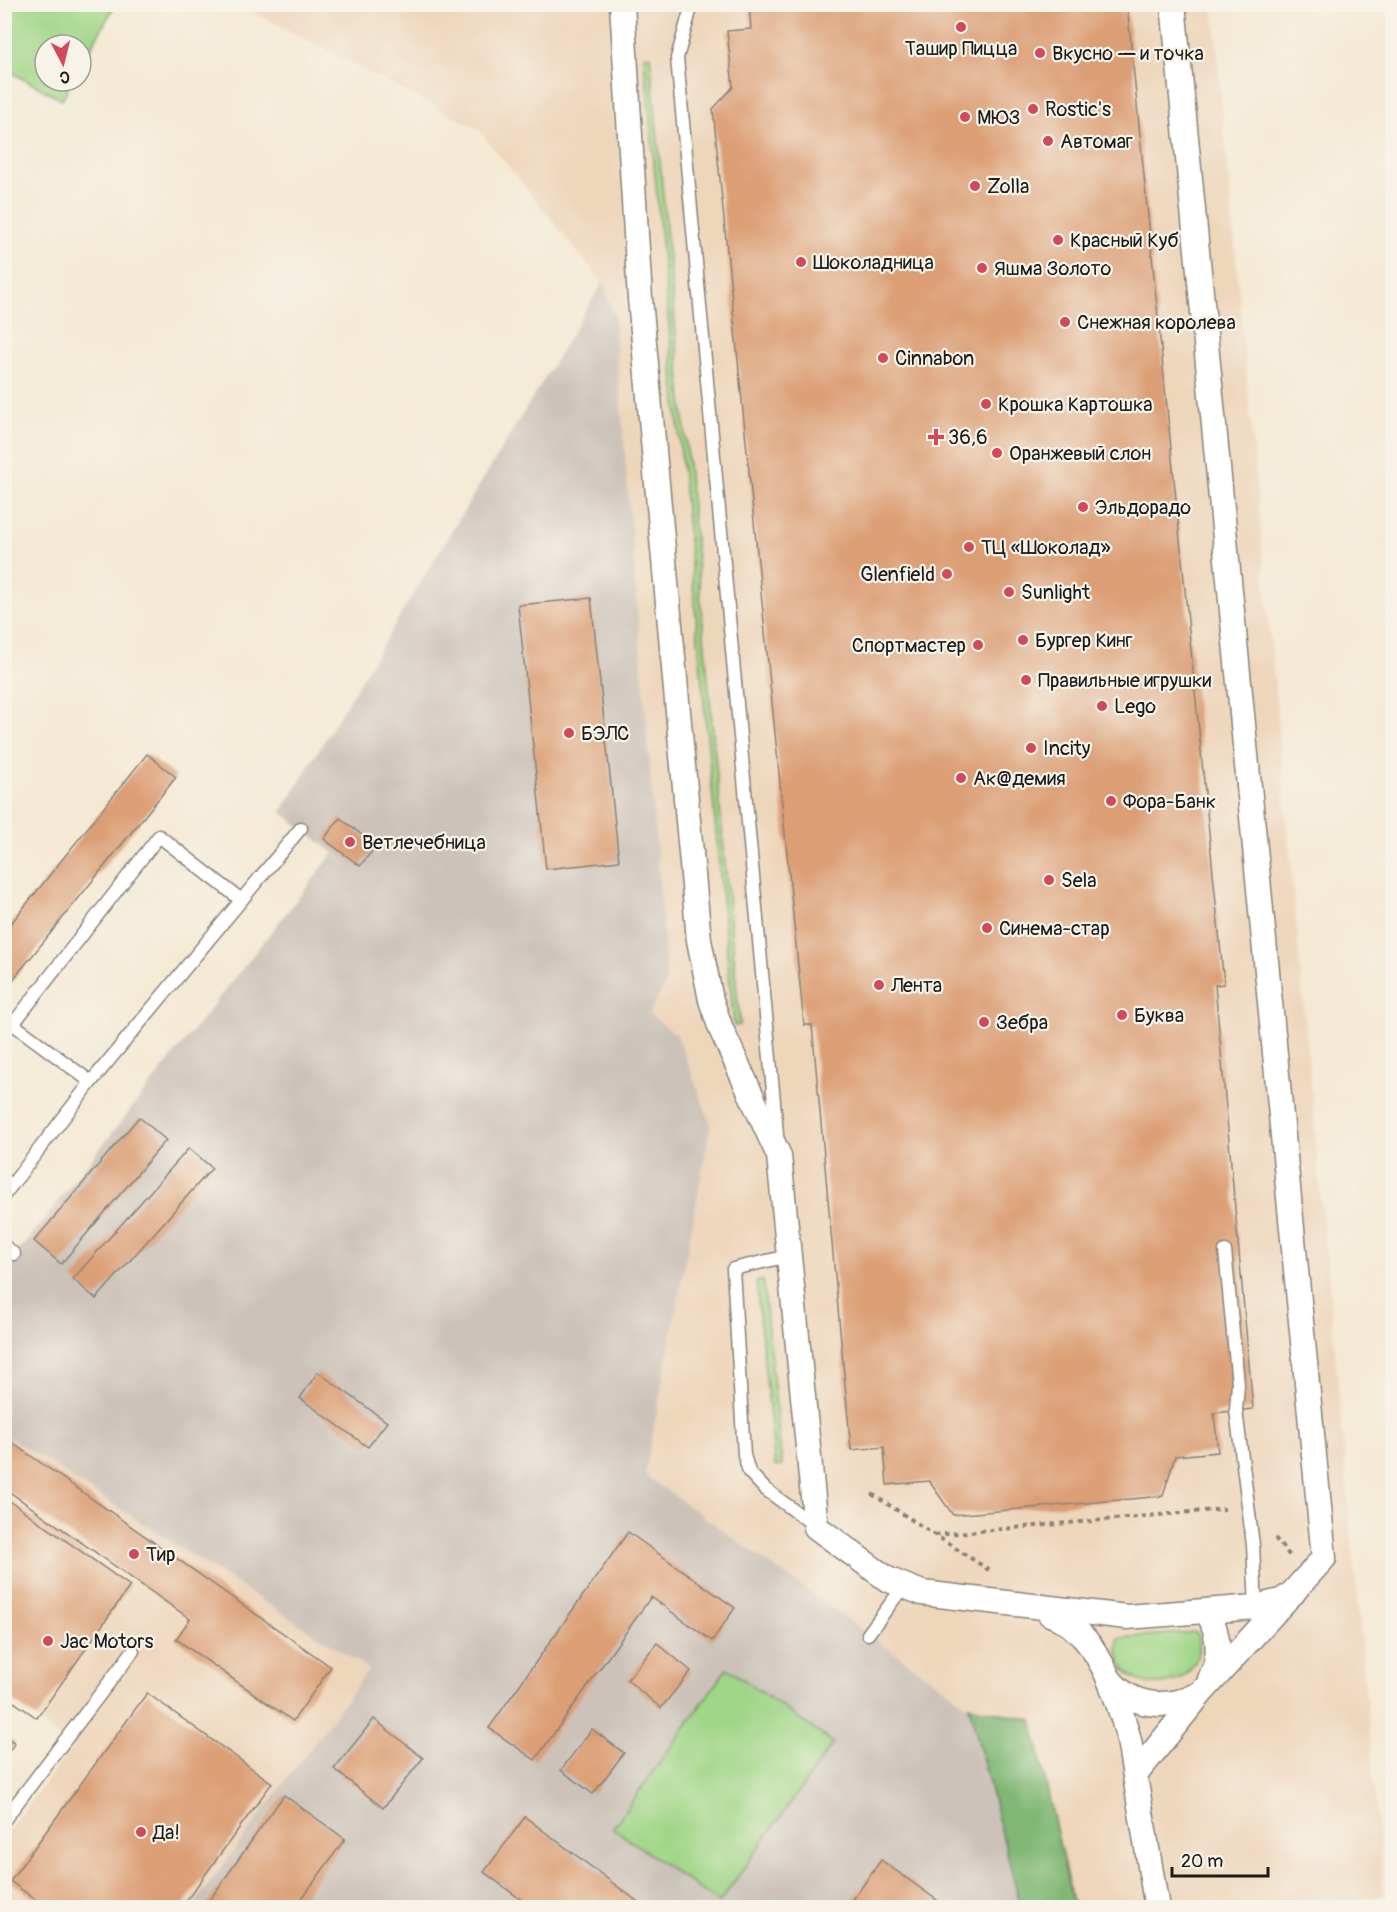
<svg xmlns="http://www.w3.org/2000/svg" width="1397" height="1912" viewBox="0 0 1397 1912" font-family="Pangolin,sans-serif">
	<rect width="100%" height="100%" fill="#f7f3e8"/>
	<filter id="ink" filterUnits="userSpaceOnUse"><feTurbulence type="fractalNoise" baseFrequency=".0167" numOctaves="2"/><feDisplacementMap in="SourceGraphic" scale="12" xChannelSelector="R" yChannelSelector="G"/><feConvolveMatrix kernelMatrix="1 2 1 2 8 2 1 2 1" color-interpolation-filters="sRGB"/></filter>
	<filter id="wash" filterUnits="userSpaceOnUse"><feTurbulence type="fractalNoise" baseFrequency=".008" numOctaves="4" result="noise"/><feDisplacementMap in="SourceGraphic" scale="24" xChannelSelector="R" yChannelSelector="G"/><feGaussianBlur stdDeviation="1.35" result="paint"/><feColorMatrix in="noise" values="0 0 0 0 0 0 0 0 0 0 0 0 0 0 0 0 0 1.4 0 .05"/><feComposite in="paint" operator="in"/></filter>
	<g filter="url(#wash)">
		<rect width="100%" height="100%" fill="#f4e9d4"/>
		<g fill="#eed6bb">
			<polygon points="239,5 1213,5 1384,1895 1314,1908 1080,1907 1072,1902 1031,1720 969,1706 645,1475 711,1124 677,1035 648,1014 667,980 614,315 602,282 478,129"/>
			<polygon points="5,1435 369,1669 192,1907 4,1906 4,1837 72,1747 5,1695"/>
		</g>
		<polygon fill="#ccc2b9" points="603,282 614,315 667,980 649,1014 677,1035 711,1124 645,1475 969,1706 1021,1907 192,1907 369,1669 5,1435 4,1262 22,1247 333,854 352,867 281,812"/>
		<g fill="#a0d687" stroke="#5e7952" stroke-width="1.5">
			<polygon points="4,5 115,5 81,65 81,45 45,45 45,81 72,81 62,100 5,69"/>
			<polygon points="650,55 740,1025 734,1026 644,56"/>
			<polygon points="756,1281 763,1281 782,1466 775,1466"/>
			<path d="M 1196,1632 C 1215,1695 1110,1705 1118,1638 Z"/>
			<polygon points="727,1668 833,1743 719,1903 613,1828"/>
		</g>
		<polygon fill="#80b774" stroke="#4e6a48" stroke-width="1.5" points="969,1706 1032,1720 1072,1901 1080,1907 1021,1907"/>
		<g id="blocks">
			<g fill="#db9e75">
				<polygon points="749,4 1127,4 1224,984 1215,985 1253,1409 1214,1413 1218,1452 1175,1456 1163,1496 953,1515 929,1481 887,1485 884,1447 851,1450 812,1025 804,1025 713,109 733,87 727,31 751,29"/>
				<polygon points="591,598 619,861 546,869 518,605"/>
				<polygon points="147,754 176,777 8,986 4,983 4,932"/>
				<polygon points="340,818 376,846 360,866 324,839"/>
				<polygon points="139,1117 166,1140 61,1264 34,1241"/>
				<polygon points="189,1148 212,1168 96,1299 73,1279"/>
				<polygon points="318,1372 387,1422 368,1447 300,1398"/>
				<polygon points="4,1437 331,1667 293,1721 176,1639 190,1619 4,1488"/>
				<polygon points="4,1497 130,1586 37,1718 4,1695"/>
				<polygon points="628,1532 735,1608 712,1641 651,1597 535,1760 489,1728"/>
				<polygon points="657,1643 691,1671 661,1708 627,1680"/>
				<polygon points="147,1693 272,1783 181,1908 47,1908 10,1881"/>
				<polygon points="374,1719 423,1758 383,1808 334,1769"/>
				<polygon points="592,1729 624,1753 593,1794 561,1770"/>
				<polygon points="4,1736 15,1743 4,1757"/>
				<polygon points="284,1795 345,1839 295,1908 204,1908"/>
				<polygon points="525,1817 646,1908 532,1908 484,1872"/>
				<polygon points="881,1860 948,1908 847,1908"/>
			</g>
		</g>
	</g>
	<g filter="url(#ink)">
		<use href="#blocks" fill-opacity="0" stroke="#888278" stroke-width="1.5"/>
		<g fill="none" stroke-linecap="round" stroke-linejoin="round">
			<g stroke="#888278" stroke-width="15">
				<g id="service">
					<polyline points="692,4 677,58 777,1134"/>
					<polyline points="91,1082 13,1024 159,836 240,899"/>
					<polyline points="4,1195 91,1082 301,828"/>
					<polyline points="4,1246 14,1254"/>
					<polyline points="1225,1251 1238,1384 1236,1410 1253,1545 1256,1607"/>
					<polyline points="788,1256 733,1269 744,1455 749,1472 765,1489 815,1526"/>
					<polyline points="868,1634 903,1587"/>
					<polyline points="4,1820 133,1651"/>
				</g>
			</g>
			<g stroke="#888278" stroke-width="27">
				<g id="minor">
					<polyline points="622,4 640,299 699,940 711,1000 721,1029 779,1156 816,1527 887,1579 922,1593 1127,1617 1256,1607 1281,1601 1293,1593"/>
					<path d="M 1208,1612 C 1219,1635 1222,1655 1210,1679"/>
					<path d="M 1050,1614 C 1098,1631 1117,1695 1129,1740 L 1157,1908"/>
					<path d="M 1109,1679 C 1132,1708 1167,1710 1199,1694"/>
					<polyline points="1135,1775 1201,1693 1324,1558 1173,4"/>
				</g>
			</g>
			<g stroke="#888278" stroke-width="4" stroke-dasharray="4.5 4.5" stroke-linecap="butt">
				<polyline points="872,1494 989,1570"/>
				<polyline points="935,1535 1225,1509"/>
				<polyline points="1275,1538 1290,1556"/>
			</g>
			<use href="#service" stroke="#fff" stroke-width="12"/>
			<use href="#minor" stroke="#fff" stroke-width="24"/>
		</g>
	</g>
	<g fill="#d1495b" stroke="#f7f3e8" stroke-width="2">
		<circle cx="961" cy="27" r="6"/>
		<circle cx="1040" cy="53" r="6"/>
		<circle cx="1033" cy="109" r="6"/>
		<circle cx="965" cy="117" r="6"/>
		<circle cx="1048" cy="141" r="6"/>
		<circle cx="975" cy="186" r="6"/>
		<circle cx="1058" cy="240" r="6"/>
		<circle cx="801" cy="262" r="6"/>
		<circle cx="982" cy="268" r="6"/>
		<circle cx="1065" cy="322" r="6"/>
		<circle cx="883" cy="358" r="6"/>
		<circle cx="986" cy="404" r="6"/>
		<path d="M933 428h6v6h6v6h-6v6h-6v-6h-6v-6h6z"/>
		<circle cx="997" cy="453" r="6"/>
		<circle cx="1083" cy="507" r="6"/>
		<circle cx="969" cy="547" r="6"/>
		<circle cx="947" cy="574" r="6"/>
		<circle cx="1009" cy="592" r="6"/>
		<circle cx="1023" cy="640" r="6"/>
		<circle cx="978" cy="645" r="6"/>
		<circle cx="1026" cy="680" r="6"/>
		<circle cx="1102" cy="706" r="6"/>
		<circle cx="569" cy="733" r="6"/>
		<circle cx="1031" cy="748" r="6"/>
		<circle cx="961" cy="778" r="6"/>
		<circle cx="1111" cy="801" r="6"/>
		<circle cx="350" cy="842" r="6"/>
		<circle cx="1049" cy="880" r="6"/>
		<circle cx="987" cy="928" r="6"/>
		<circle cx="879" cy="985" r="6"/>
		<circle cx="1122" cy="1015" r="6"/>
		<circle cx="984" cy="1022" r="6"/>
		<circle cx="134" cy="1554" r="6"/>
		<circle cx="48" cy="1641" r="6"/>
		<circle cx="141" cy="1832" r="6"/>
	</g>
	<g text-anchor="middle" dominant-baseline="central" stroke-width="4.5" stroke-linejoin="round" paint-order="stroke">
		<g font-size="20" fill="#1c1c1c" stroke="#f7f3e8" text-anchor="start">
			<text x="961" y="48" text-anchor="middle">Ташир Пицца</text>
			<text x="1052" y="53">Вкусно — и точка</text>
			<text x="1045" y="109">Rostic's</text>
			<text x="977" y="117">МЮЗ</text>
			<text x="1060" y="141">Автомаг</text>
			<text x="987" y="186">Zolla</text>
			<text x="1070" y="240">Красный Куб</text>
			<text x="813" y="262">Шоколадница</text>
			<text x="994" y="268">Яшма Золото</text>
			<text x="1077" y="322">Снежная королева</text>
			<text x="895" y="358">Cinnabon</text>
			<text x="998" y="404">Крошка Картошка</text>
			<text x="948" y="437">36,6</text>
			<text x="1009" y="453">Оранжевый слон</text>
			<text x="1095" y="507">Эльдорадо</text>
			<text x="981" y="547">ТЦ «Шоколад»</text>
			<text x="935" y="574" text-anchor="end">Glenfield</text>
			<text x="1021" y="592">Sunlight</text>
			<text x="1035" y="640">Бургер Кинг</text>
			<text x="966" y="645" text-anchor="end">Спортмастер</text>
			<text x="1038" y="680">Правильные игрушки</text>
			<text x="1114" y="706">Lego</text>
			<text x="581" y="733">БЭЛС</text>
			<text x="1043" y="748">Incity</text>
			<text x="973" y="778">Ак@демия</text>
			<text x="1123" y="801">Фора-Банк</text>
			<text x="362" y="842">Ветлечебница</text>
			<text x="1061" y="880">Sela</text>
			<text x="999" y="928">Синема-стар</text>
			<text x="891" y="985">Лента</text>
			<text x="1134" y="1015">Буква</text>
			<text x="996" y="1022">Зебра</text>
			<text x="146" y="1554">Тир</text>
			<text x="60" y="1641">Jac Motors</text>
			<text x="153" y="1832">Да!</text>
		</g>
	</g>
	<rect width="1397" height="1912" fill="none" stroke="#f7f3e8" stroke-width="24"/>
	<g transform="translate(63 63) rotate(173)"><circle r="28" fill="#f7f3e8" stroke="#9f9d96" stroke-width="1.5"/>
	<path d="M0-4.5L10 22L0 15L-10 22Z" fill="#d1495b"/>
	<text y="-9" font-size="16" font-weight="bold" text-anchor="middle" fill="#1c1c1c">С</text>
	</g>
	<path d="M1172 1867v9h96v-9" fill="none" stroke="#1c1c1c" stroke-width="3"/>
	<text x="1181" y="1867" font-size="18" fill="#1c1c1c" stroke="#f7f3e8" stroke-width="4.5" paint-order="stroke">20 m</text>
</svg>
